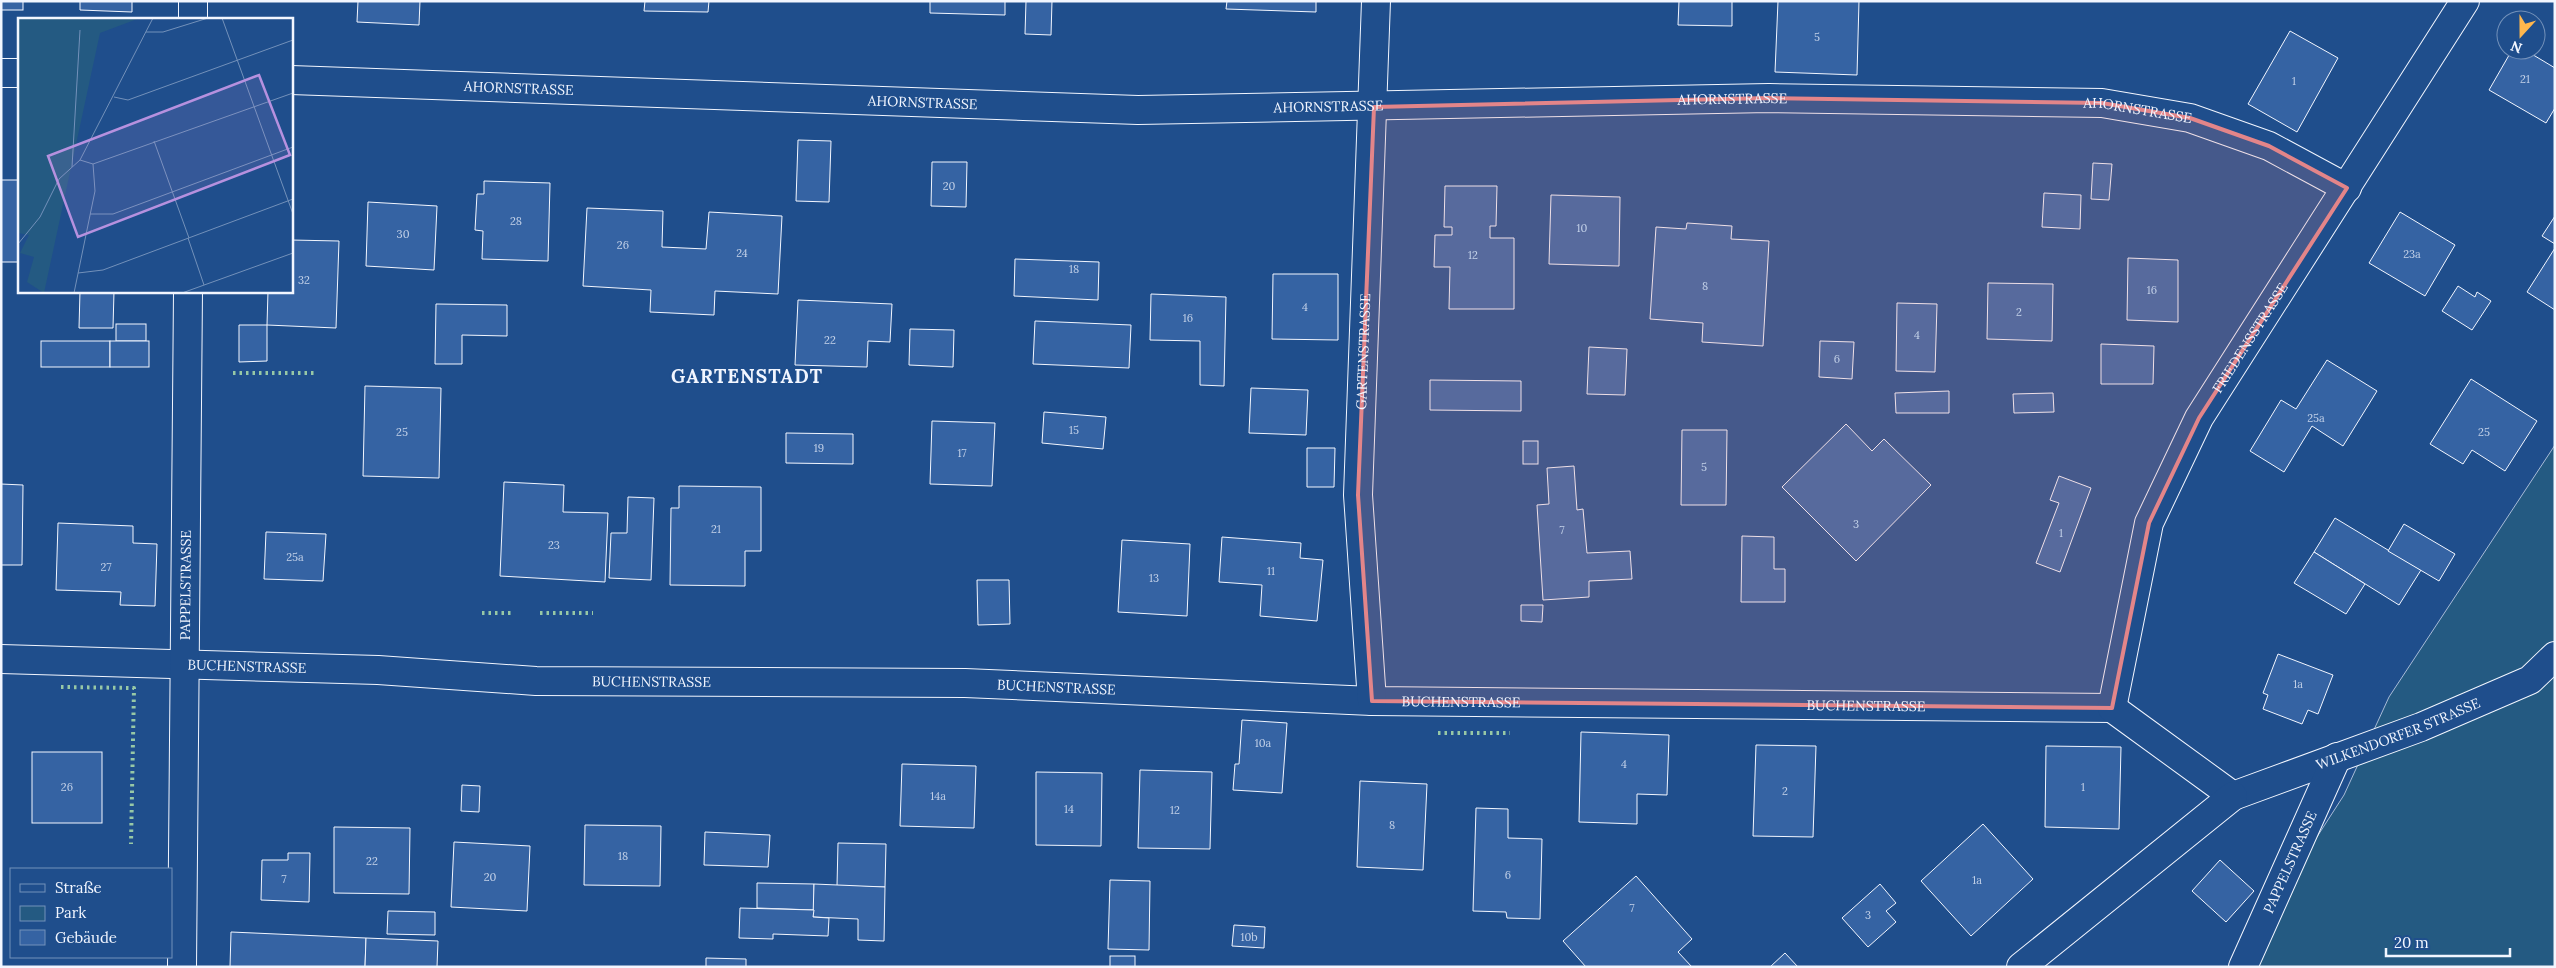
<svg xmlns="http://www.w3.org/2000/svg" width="2556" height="968" viewBox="0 0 2556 968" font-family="Lora,serif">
	<rect width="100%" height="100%" fill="#1f4e8c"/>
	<polygon fill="#245a82" stroke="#a8bbd7" points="2555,445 2555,967 2233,967 2344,795 2389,697"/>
	<g fill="#3563a3" stroke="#f2f6ff">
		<rect x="1" y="1" width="22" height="9"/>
		<polygon points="80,1 132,1 132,12 80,10"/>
		<polygon points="358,1 420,1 419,25 357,22"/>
		<polygon points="645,1 709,1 708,12 644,11"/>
		<polygon points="930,1 1005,1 1005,15 930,13"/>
		<polygon points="1026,1 1052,1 1051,35 1025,34"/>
		<polygon points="1227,1 1316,1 1316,12 1226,9"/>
		<polygon points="1679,1 1732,1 1732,26 1678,25"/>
		<polygon points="1778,1 1859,1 1857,75 1775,72"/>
		<polygon points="2290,31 2338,58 2297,132 2248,104"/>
		<polygon points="2512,50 2525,50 2555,68 2555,108 2546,123 2489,90"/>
		<polygon points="798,140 831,141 829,202 796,201"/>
		<polygon points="932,162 967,162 966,207 931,206"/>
		<polygon points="2093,163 2112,164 2109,200 2091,199"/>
		<rect x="1" y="180" width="18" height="82"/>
		<polygon points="484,181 550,183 548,261 482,259 483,231 475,230 477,194 484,194"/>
		<polygon points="1445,186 1497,186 1496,226 1490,226 1490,238 1514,238 1514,309 1449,309 1450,267 1434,267 1435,235 1452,235 1452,227 1444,227"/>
		<polygon points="2044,193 2081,195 2080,229 2042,227"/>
		<polygon points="1551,195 1620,197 1619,266 1549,264"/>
		<polygon points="368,202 437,206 434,270 366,266"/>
		<polygon points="587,208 663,211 662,247 706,249 709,212 782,216 778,294 715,291 714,315 650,312 651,290 583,286"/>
		<polygon points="2400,212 2455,245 2425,296 2369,263"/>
		<polygon points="2555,216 2555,244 2542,236"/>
		<polygon points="1687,223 1732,226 1731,239 1769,241 1763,346 1702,342 1703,323 1650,319 1656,227 1686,229"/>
		<polygon points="291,240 339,241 336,328 267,325 268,291 291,291"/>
		<polygon points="2555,248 2555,310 2527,292"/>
		<polygon points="2128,258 2178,260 2178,322 2127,320"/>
		<polygon points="1015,259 1099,262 1098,300 1014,296"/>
		<polygon points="1273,274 1338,274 1338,340 1272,339"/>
		<polygon points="1988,283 2053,284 2052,341 1987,339"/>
		<polygon points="2458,286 2475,297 2477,292 2491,301 2472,330 2442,311"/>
		<polygon points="80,291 114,291 113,328 79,328"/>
		<polygon points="1151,294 1226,297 1224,386 1200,385 1200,341 1150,340"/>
		<polygon points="798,300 892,304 890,342 868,341 867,367 795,365"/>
		<polygon points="1897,303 1937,304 1935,372 1896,371"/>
		<polygon points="436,304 507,305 507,336 462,335 462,364 435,364"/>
		<polygon points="1035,321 1131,325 1129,368 1033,364"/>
		<rect x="116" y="324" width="30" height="17"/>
		<polygon points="239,325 267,325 267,361 239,362"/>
		<polygon points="910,329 954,330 953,367 909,365"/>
		<rect x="41" y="341" width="69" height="26"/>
		<rect x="110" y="341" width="39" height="26"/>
		<polygon points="1820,341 1854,342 1852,379 1819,377"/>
		<polygon points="2101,344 2154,346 2153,384 2101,384"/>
		<polygon points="1589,347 1627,349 1625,395 1587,394"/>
		<polygon points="2327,360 2377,391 2343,446 2312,426 2284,472 2250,451 2281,400 2296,409"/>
		<polygon points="2471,379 2537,421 2505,471 2472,450 2463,464 2430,444"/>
		<polygon points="1430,380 1521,381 1521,411 1430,410"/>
		<polygon points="365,386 441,388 439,478 363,476"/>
		<polygon points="1251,388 1308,390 1306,435 1249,433"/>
		<polygon points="1949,391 1949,413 1896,413 1895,393"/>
		<polygon points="2053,393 2054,412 2014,413 2013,394"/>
		<polygon points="1044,412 1106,417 1103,449 1042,443"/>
		<polygon points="932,421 995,423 992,486 930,484"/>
		<polygon points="1846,424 1872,451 1884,439 1931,485 1856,561 1782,487"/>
		<polygon points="1682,430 1727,430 1726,505 1681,505"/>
		<polygon points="786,433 853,434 853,464 786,463"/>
		<rect x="1523" y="441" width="15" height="23"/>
		<polygon points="1307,448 1335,448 1334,487 1307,487"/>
		<polygon points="1574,466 1577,510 1583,509 1587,553 1630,551 1632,579 1589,581 1589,597 1543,600 1537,505 1549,504 1547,468"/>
		<polygon points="2059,476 2091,488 2060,572 2036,563 2059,503 2050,500"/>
		<polygon points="504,482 564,485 563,512 608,513 605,582 500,576"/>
		<polygon points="1,484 23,485 22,565 1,565"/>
		<polygon points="679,486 761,487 761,551 745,551 745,586 670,585 671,508 679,508"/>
		<polygon points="628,497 654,498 651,580 609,578 611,533 627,533"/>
		<polygon points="2335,518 2421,570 2399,605 2314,552"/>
		<polygon points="58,523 133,526 133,543 157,544 155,606 120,605 121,592 56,590"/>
		<polygon points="2404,524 2455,554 2439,581 2388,551"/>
		<polygon points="266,532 326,534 323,581 264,579"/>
		<polygon points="1742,536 1774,537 1774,569 1785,569 1785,602 1741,602"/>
		<polygon points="1222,537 1301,543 1300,558 1323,560 1317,621 1260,616 1262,585 1219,582"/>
		<polygon points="1122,540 1190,544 1187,616 1118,612"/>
		<polygon points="2314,552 2365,584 2346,614 2294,583"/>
		<polygon points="977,580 1009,580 1010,624 978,625"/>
		<polygon points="1521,605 1543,605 1542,622 1521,621"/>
		<polygon points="2278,654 2333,675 2318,714 2308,710 2302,724 2263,709 2268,695 2263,693"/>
		<polygon points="1242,720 1287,723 1282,793 1233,790 1235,764 1239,764"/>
		<polygon points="1581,732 1669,735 1667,795 1637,794 1637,824 1579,822"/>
		<polygon points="1756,745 1816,746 1813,837 1753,836"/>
		<polygon points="2046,746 2121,747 2119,829 2045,827"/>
		<rect x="32" y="752" width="70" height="71"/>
		<polygon points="902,764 976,766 974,828 900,826"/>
		<polygon points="1140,770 1212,772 1210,849 1138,848"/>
		<polygon points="1036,772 1102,773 1101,846 1036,845"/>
		<polygon points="1360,781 1427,784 1423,870 1357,867"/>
		<polygon points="462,785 480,786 479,812 461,811"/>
		<polygon points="1476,808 1508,809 1508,838 1542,839 1540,919 1507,918 1506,912 1473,911"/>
		<polygon points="1983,824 2033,879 1971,936 1921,881"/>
		<polygon points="585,825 661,826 660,886 584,885"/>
		<polygon points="334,827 410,828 409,894 334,893"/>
		<polygon points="705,832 770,835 768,867 704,865"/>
		<polygon points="454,842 530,846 527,911 451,907"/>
		<polygon points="838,843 886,844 885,887 837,886"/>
		<polygon points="288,853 310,853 309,902 261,900 262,860 288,860"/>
		<polygon points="2220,860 2254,891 2226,922 2192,891"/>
		<polygon points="1636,876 1692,939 1678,952 1692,967 1586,967 1563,941"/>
		<polygon points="1110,880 1150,881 1149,950 1108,949"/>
		<polygon points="757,883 814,884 814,910 757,908"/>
		<polygon points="814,884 885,887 884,941 858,940 858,919 813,917"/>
		<polygon points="1880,884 1896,903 1886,911 1896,922 1868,947 1842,918"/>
		<polygon points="740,908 814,910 813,917 829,918 828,936 773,934 773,939 739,938"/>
		<polygon points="388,911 435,912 435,935 387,934"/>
		<polygon points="1234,925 1265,927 1264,948 1232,946"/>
		<polygon points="231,932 366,938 365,967 230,967"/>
		<polygon points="366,938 438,941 437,967 365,967"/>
		<polygon points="1785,953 1798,967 1770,967"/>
		<rect x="1110" y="956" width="25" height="11"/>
		<polygon points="706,958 746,959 746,967 706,967"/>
	</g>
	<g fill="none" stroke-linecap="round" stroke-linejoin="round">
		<g stroke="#f2f6ff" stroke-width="30">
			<g id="minor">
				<polyline points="193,19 193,1"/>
				<polyline points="1,73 19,73"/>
				<path id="s1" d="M 291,80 L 1138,110 L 1769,98 L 2102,103 L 2190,118 L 2269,146 L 2347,188"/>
				<path id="s2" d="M 1,659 L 378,670 L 536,681 L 965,683 L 1372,701 L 2112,708"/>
				<path id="s3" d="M 1372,701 L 1358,495 L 1376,1"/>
				<path id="s4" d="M 2112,708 L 2149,523 L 2199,418 L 2465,1"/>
				<path id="s5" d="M 2112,708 L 2233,796 L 2421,727 L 2530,680 L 2555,656"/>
				<path id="s6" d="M 182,967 L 188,291"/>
				<polyline points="2021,967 2233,796"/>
				<path id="s7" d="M 2243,967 L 2337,757"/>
			</g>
		</g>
		<use href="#minor" stroke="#1f4e8c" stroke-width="28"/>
		<g stroke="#97c8a6" stroke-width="4" stroke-dasharray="2.5 4" stroke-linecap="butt">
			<polyline points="233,373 314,373"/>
			<polyline points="482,613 514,613"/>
			<polyline points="540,613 593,613"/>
			<polyline points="61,687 134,688 131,844"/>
			<polyline points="1438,733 1510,733"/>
		</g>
	</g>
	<path fill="#e38589" fill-opacity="0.2" stroke="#e38589" stroke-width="4" stroke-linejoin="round" d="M 1769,98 L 2102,103 L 2190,118 L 2269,146 L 2347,188 L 2199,418 L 2149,523 L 2112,708 L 1372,701 L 1358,495 L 1374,107 Z"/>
	<g text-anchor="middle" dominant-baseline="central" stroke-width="4" stroke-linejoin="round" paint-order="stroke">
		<g font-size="11" fill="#c3d1e8">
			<text x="1817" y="37">5</text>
			<text x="2525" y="79">21</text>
			<text x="2294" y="81">1</text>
			<text x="949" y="186">20</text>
			<text x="516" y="221">28</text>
			<text x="1582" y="228">10</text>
			<text x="403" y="234">30</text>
			<text x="623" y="245">26</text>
			<text x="742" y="253">24</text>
			<text x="2412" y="254">23a</text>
			<text x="1473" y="255">12</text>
			<text x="1074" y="269">18</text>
			<text x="304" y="280">32</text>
			<text x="1705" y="286">8</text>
			<text x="2152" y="290">16</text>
			<text x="1305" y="307">4</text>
			<text x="2019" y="312">2</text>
			<text x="1188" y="318">16</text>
			<text x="1917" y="335">4</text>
			<text x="830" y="340">22</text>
			<text x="1837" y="359">6</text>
			<text x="2316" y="418">25a</text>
			<text x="1074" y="430">15</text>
			<text x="402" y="432">25</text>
			<text x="2484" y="432">25</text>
			<text x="819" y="448">19</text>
			<text x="962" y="453">17</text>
			<text x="1704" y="467">5</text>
			<text x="1856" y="524">3</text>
			<text x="716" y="529">21</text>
			<text x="1562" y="530">7</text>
			<text x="2061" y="533">1</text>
			<text x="554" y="545">23</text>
			<text x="295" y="557">25a</text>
			<text x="106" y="567">27</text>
			<text x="1271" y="571">11</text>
			<text x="1154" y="578">13</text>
			<text x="2298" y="684">1a</text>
			<text x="1263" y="743">10a</text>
			<text x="1624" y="764">4</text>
			<text x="67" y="787">26</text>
			<text x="2083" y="787">1</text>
			<text x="1785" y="791">2</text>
			<text x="938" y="796">14a</text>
			<text x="1069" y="809">14</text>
			<text x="1175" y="810">12</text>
			<text x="1392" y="825">8</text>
			<text x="623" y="856">18</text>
			<text x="372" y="861">22</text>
			<text x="1508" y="875">6</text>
			<text x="490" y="877">20</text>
			<text x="284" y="879">7</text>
			<text x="1977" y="880">1a</text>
			<text x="1632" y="908">7</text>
			<text x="1868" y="915">3</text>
			<text x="1249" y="937">10b</text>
		</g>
		<g font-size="14" fill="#f2f6ff" stroke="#1f4e8c">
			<text stroke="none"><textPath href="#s1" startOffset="228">AHORNSTRASSE</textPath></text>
			<text stroke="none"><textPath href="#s1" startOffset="1442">AHORNSTRASSE</textPath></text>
			<text stroke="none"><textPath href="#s1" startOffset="632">AHORNSTRASSE</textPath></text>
			<text stroke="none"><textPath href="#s1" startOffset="1038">AHORNSTRASSE</textPath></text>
			<text stroke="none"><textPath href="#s1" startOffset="1848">AHORNSTRASSE</textPath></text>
			<text stroke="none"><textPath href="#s4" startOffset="400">FRIEDENSSTRASSE</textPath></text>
			<text stroke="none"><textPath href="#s3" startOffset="350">GARTENSTRASSE</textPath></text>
			<text stroke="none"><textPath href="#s6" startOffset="382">PAPPELSTRASSE</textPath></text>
			<text stroke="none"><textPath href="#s2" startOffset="246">BUCHENSTRASSE</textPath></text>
			<text stroke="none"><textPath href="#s2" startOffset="651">BUCHENSTRASSE</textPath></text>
			<text stroke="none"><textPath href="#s2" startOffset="1056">BUCHENSTRASSE</textPath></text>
			<text stroke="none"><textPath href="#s2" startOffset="1461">BUCHENSTRASSE</textPath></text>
			<text stroke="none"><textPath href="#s2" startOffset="1866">BUCHENSTRASSE</textPath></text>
			<text stroke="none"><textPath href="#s5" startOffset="326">WILKENDORFER STRASSE</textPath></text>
			<text stroke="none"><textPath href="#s7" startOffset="115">PAPPELSTRASSE</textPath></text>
		</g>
		<g font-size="19" font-weight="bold" letter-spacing="1" fill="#f2f6ff" stroke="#1f4e8c">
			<text x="747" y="376">GARTENSTADT</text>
		</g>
	</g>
	<g transform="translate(18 18)">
		<rect width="275" height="275" fill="#1f4e8c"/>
		<path d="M 0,0 L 122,0 L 82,15 L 26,275 L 9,264 L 16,239 L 2,235 L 11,217 L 0,215 Z" fill="#245a82"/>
		<path fill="none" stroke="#7391ba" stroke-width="1" d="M 204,0 L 275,196M 128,14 L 145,14 L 190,0M 96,79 L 110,82 L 275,22M 136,123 L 171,220M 62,142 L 135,0M 75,146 L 275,75M 54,149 L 62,12M 72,196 L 95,196 L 275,129M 170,220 L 186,267M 0,226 L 22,199 L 41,161 L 62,142 L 75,146M 60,255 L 85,252 L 275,181M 56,275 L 77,173 L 75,146M 164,275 L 275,235"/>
		<path fill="#b691df" fill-opacity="0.15" stroke="#b691df" stroke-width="2.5" d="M 241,57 L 272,137 L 60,219 L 30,138 Z"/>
		<rect width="275" height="275" fill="none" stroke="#f2f6ff" stroke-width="2.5"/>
	</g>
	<rect width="2556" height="968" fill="none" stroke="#f2f6ff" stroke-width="5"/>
	<rect x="10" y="868" width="162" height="90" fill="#1f4e8c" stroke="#7391ba"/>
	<rect x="20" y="884" width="25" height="8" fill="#1f4e8c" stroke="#7391ba"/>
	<text x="55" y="893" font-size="15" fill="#f2f6ff">Straße</text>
	<rect x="20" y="906" width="25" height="15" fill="#245a82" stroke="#7391ba"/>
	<text x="55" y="918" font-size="15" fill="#f2f6ff">Park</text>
	<rect x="20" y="930" width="25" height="15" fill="#3563a3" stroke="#7391ba"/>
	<text x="55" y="943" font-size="15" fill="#f2f6ff">Gebäude</text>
	<g transform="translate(2521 35) rotate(201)"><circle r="24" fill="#1f4e8c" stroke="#7391ba"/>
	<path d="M0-4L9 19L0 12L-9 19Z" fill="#ffb74d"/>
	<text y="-8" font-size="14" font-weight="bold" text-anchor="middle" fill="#f2f6ff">N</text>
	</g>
	<path d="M2386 948v8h124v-8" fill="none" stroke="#f2f6ff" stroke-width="2.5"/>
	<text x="2394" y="948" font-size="15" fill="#f2f6ff" stroke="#1f4e8c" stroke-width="4" paint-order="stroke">20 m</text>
</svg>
